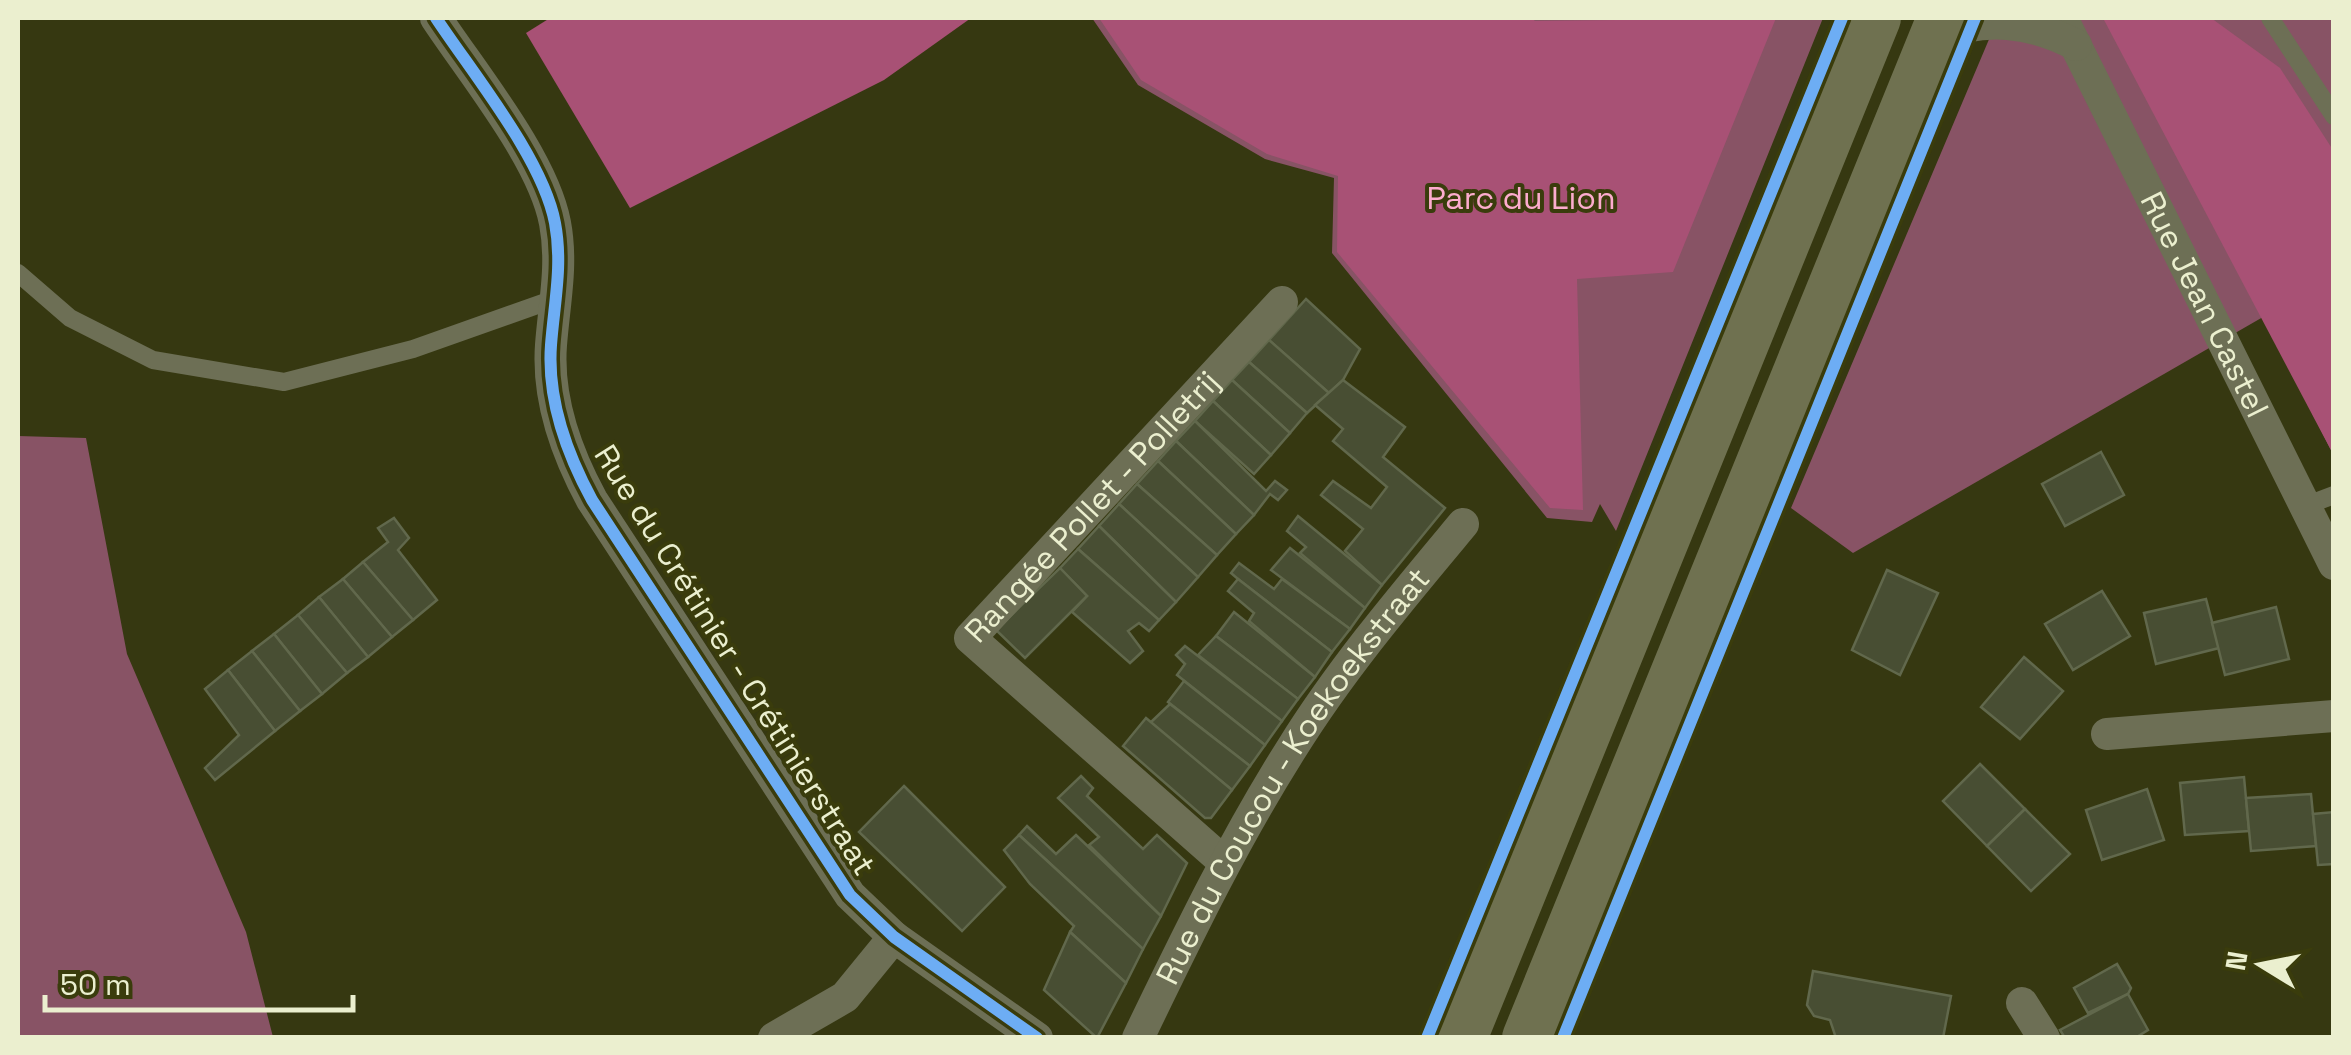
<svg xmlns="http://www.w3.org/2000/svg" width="2351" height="1055" viewBox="0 0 2351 1055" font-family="'Space Grotesk',sans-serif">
	<rect width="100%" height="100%" fill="#363811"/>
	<g fill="#885365">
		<polygon points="1092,18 1823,18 1616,531 1600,504 1592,522 1547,518 1332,253 1334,178 1265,159 1138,85"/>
		<polygon points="1998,18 2333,18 2333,454 2263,317 1853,553 1791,508"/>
		<polygon points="18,436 86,438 127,654 246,932 273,1037 18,1037"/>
	</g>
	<g fill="#a85175">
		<polygon points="550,18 971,18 884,80 630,208 526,33"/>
		<polygon points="1099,18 1531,18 1535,21 1776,18 1673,272 1577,279 1583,510 1550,508 1337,252 1338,176 1267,154 1141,80"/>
		<polygon points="2103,18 2211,18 2280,68 2333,150 2333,454"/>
	</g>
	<g fill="#484e33" stroke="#61684c" stroke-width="2.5">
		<polygon points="1306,299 1360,349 1343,380 1329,393 1269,340"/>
		<polygon points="1269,340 1329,393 1307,413 1249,362"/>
		<polygon points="1249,362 1307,413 1290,433 1232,380"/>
		<polygon points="1232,380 1290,433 1271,455 1213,401"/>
		<polygon points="1343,380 1405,427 1383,457 1445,508 1382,585 1345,551 1363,529 1321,495 1333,481 1371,508 1387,487 1333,441 1343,429 1315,405"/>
		<polygon points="1213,401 1271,455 1254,474 1195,421"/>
		<polygon points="1195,421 1266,491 1275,481 1287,490 1278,500 1270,494 1254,515 1176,441"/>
		<polygon points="1176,441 1254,515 1236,534 1158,461"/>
		<polygon points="2101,452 2124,495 2065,526 2042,484"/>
		<polygon points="1158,461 1236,534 1217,555 1137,484"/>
		<polygon points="1137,484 1217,555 1198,577 1119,504"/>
		<polygon points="1119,504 1198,577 1176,602 1099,526"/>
		<polygon points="1298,516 1382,585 1365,608 1300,553 1306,547 1287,531"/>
		<polygon points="394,518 409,538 398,550 437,600 413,620 363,562 388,542 378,528"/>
		<polygon points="1099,526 1176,602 1159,620 1078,549"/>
		<polygon points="1290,548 1365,608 1350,629 1271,570"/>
		<polygon points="1078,549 1159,620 1149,631 1139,623 1128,631 1143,651 1130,663 1072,612 1087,596 1060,568"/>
		<polygon points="363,562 413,620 392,637 343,579"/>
		<polygon points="1239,563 1274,589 1282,579 1350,629 1332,652 1238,579 1231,573"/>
		<polygon points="1060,568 1087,596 1025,658 996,630"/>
		<polygon points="1887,570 1938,593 1900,675 1852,650"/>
		<polygon points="343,579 392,637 368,657 319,597"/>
		<polygon points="1238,579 1332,652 1315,677 1249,621 1254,613 1228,591"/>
		<polygon points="2102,591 2130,636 2073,670 2045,624"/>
		<polygon points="319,597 368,657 347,673 298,615"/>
		<polygon points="2206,599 2219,648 2156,664 2144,613"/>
		<polygon points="2276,607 2289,659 2225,675 2212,623"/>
		<polygon points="1234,612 1315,677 1298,699 1216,636"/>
		<polygon points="298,615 347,673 322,694 274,634"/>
		<polygon points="274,634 322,694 300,711 252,651"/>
		<polygon points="1216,636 1298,699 1282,721 1198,655"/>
		<polygon points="1185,646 1282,721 1265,745 1177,675 1185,664 1176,655"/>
		<polygon points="252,651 300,711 275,731 228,670"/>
		<polygon points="2024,657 2063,691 2020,739 1981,707"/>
		<polygon points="228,670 275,731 215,780 205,768 239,735 205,689"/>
		<polygon points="1184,681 1265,745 1250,766 1168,702"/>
		<polygon points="1170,704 1250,766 1232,790 1150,723"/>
		<polygon points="1146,718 1232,790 1211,818 1205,818 1123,746"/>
		<polygon points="1980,764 2025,809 1987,846 1943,801"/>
		<polygon points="1081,776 1093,788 1087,796 1143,849 1157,835 1187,863 1161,916 1089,845 1099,837 1058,798"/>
		<polygon points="2244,777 2249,831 2185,835 2180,783"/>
		<polygon points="904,786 1005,887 962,931 859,832"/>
		<polygon points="2147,789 2164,840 2102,860 2086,810"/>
		<polygon points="2311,794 2316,846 2251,851 2246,798"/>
		<polygon points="2025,809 2070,854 2031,891 1987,846"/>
		<polygon points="2334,812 2334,864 2318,865 2313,814"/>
		<polygon points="1027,826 1056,854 1076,835 1161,916 1143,949 1019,835"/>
		<polygon points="1019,835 1143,949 1126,983 1070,932 1074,926 1030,884 1004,850"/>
		<polygon points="1070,932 1126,983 1097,1038 1044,990"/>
		<polygon points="2117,964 2131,988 2128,994 2088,1013 2074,988"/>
		<polygon points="1813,971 1951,996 1943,1038 1836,1038 1830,1020 1814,1016 1807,1005"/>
		<polygon points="2128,994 2148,1030 2135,1038 2065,1038 2060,1030"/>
	</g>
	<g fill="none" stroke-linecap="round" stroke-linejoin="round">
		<g stroke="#6d6f55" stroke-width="18">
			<polyline points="2270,18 2334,116"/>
			<polyline points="18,273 70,318 153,360 284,382 413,349 557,298"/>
			<polyline points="2305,506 2334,495"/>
		</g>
		<g stroke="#6d6f55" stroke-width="32">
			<path d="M 436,18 C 473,74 543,159 555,223 C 563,265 554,304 551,345 C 547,399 567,454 592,500 L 850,895 L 894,937 L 1037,1038"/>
			<path id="s1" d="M 2062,18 L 2334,564"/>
			<path d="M 1936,36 C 1985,16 2030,21 2076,45"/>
			<polyline points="2107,734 2334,716"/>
			<path id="s2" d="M 1224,862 L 970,638 L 1282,302"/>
			<polyline points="2022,1003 2044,1038"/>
			<polyline points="774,1038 845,997 894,937"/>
			<path id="s3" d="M 1138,1038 C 1186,939 1233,841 1292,748 C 1341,669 1403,596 1463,524"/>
		</g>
		<g stroke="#6f7150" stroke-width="52">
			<polyline points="1461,1038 1875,18"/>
			<polyline points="1528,1038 1943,18"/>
		</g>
		<g stroke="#3a3c0c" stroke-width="19">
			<g id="cycleway">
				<path d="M 436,18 C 473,74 543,159 555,223 C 563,265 554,304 551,345 C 547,399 567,454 592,500 L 850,895 L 894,937 L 1037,1038"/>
				<polyline points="1427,1038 1842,18"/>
				<polyline points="1563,1038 1975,18"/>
			</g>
		</g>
		<use href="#cycleway" stroke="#6dadf4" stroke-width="12"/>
	</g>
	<g text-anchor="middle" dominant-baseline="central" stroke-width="8" stroke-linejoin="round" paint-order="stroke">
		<g font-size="32" fill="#fdacce" stroke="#3a3c0c">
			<text x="1521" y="198">Parc du Lion</text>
		</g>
		<g font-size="32" fill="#ebefcf" stroke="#3a3c0c">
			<text stroke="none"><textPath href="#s1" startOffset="320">Rue Jean Castel</textPath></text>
			<text stroke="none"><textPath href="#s2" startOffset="518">Rangée Pollet - Polletrij</textPath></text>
			<text transform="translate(735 660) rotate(58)">Rue du Crétinier - Crétinierstraat</text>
			<text stroke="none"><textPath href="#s3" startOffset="305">Rue du Coucou - Koekoekstraat</textPath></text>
		</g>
	</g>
	<rect width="2351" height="1055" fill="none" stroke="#ebefcf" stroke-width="40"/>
	<g transform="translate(2261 965) rotate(280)" stroke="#3a3c0c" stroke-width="8" paint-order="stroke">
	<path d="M0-8L18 38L0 25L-18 38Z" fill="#ebefcf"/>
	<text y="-15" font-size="28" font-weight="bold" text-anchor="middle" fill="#ebefcf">N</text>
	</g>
	<path d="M45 995v15h308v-15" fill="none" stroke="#ebefcf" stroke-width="5"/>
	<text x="60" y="995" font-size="30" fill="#ebefcf" stroke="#3a3c0c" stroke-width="8" paint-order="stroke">50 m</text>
</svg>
